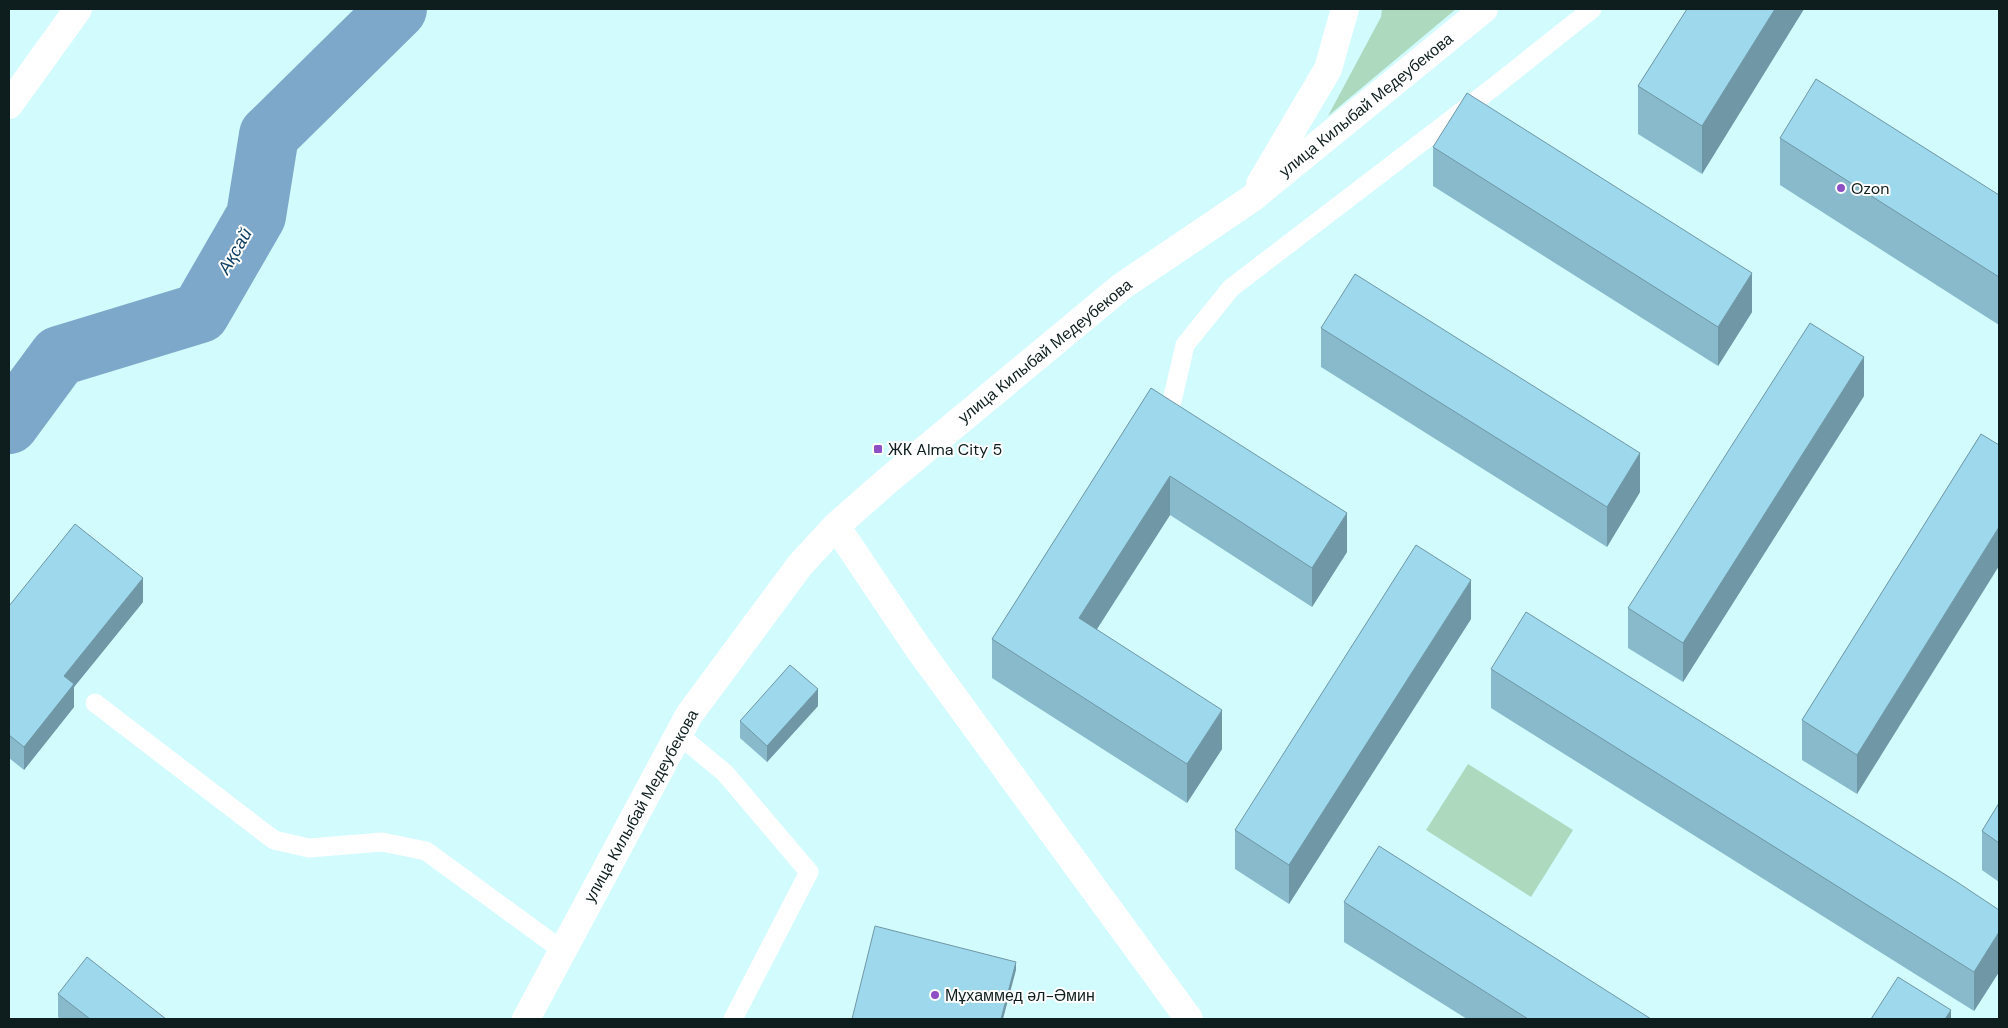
<svg xmlns="http://www.w3.org/2000/svg" width="2008" height="1028" viewBox="0 0 2008 1028" font-family="'DM Sans',sans-serif">
	<rect width="100%" height="100%" fill="#d2fbfd"/>
	<g fill="#add9bf">
		<polygon points="1382,9 1456,9 1328,116 1381,17"/>
		<polygon points="1468,764 1573,830 1531,897 1426,830"/>
	</g>
	<g fill="none" stroke-linecap="round" stroke-linejoin="round">
		<polyline stroke="#7ea8c9" stroke-width="60" points="9,424 59,356 200,313 256,216 269,135 397,9"/>
		<g stroke="#fff" stroke-width="19">
			<polyline points="1172,401 1185,345 1231,288 1495,86 1592,9"/>
			<polyline points="95,703 274,840 309,848 382,842 426,851 563,951"/>
			<polyline points="679,735 725,773 809,872 733,1019"/>
		</g>
		<g stroke="#fff" stroke-width="28">
			<polyline points="9,105 78,9"/>
			<polyline points="836,526 918,648 1189,1019"/>
		</g>
		<g stroke="#fff" stroke-width="28">
			<polyline points="1260,184 1328,69 1345,9"/>
			<polyline points="526,1019 689,715 800,565 836,526 886,482 1121,287 1251,199 1484,9"/>
		</g>
	</g>
	<g fill="#88bacb">
		<polygon points="1687,9 1804,9 1702,174 1638,134 1638,86"/>
		<polygon points="1780,138 1999,195 1999,325 1780,185"/>
		<polygon points="1433,147 1752,312 1718,366 1433,186"/>
		<polygon points="1321,328 1640,492 1607,547 1321,367"/>
		<polygon points="1151,388 1347,552 1312,607 1170,515 1097,629 1222,749 1187,803 992,678 992,639"/>
		<polygon points="1864,396 1683,682 1628,648 1628,608"/>
		<polygon points="1981,434 1857,794 1802,760 1802,720"/>
		<polygon points="143,602 74,687 74,707 24,770 9,758 9,606"/>
		<polygon points="1471,619 1289,904 1235,869 1235,830"/>
		<polygon points="1491,669 1999,910 1999,972 1974,1011 1491,708"/>
		<polygon points="818,706 767,762 740,738 740,721"/>
		<polygon points="1999,803 1999,882 1982,870 1982,831"/>
		<polygon points="1344,902 1651,1019 1467,1019 1344,942"/>
		<polygon points="58,994 166,1019 60,1019 58,1017"/>
	</g>
	<g fill="#6f97a5">
		<polygon points="1775,9 1804,9 1702,174 1702,126"/>
		<polygon points="1752,273 1752,312 1718,366 1718,327"/>
		<polygon points="1864,357 1864,396 1683,682 1683,643"/>
		<polygon points="1640,453 1640,492 1607,547 1607,507"/>
		<polygon points="1170,476 1170,515 1079,657 1079,618"/>
		<polygon points="1347,513 1347,552 1312,607 1312,568"/>
		<polygon points="1999,527 1999,566 1857,794 1857,755"/>
		<polygon points="143,578 143,602 74,687 74,707 24,770 24,747 64,676"/>
		<polygon points="1471,580 1471,619 1289,904 1289,865"/>
		<polygon points="818,689 818,706 767,762 767,746"/>
		<polygon points="1222,710 1222,749 1187,803 1187,764"/>
		<polygon points="1999,932 1999,972 1974,1011 1974,972"/>
		<polygon points="1016,962 1016,970 1003,1019 1001,1019"/>
		<polygon points="1951,1010 1951,1019 1945,1019"/>
	</g>
	<g fill="#9ed8ec" stroke="#6f97a5">
		<polygon points="1687,9 1775,9 1702,126 1638,86"/>
		<polygon points="1816,79 1999,195 1999,277 1780,138"/>
		<polygon points="1467,93 1752,273 1718,327 1433,147"/>
		<polygon points="1355,274 1640,453 1607,507 1321,328"/>
		<polygon points="1810,323 1864,357 1683,643 1628,608"/>
		<polygon points="1151,388 1347,513 1312,568 1170,476 1079,618 1222,710 1187,764 992,639"/>
		<polygon points="1981,434 1999,445 1999,527 1857,755 1802,720"/>
		<polygon points="75,524 143,578 64,676 74,684 24,747 9,735 9,606"/>
		<polygon points="1416,545 1471,580 1289,865 1235,830"/>
		<polygon points="1526,612 1957,882 1999,910 1999,932 1974,972 1491,669"/>
		<polygon points="790,665 818,689 767,746 740,721"/>
		<polygon points="1999,803 1999,843 1982,831"/>
		<polygon points="1379,846 1651,1019 1528,1019 1344,902"/>
		<polygon points="875,926 1016,962 1001,1019 852,1019"/>
		<polygon points="87,957 166,1019 90,1019 58,994"/>
		<polygon points="1898,977 1951,1010 1945,1019 1871,1019"/>
	</g>
	<g fill="#8e4ec4" stroke="#fff" stroke-width="2">
		<circle cx="1841" cy="188" r="5"/>
		<rect x="873" y="444" width="10" height="10" rx="2.5"/>
		<circle cx="935" cy="995" r="5"/>
	</g>
	<g text-anchor="middle" dominant-baseline="central" stroke-width="4" stroke-linejoin="round" paint-order="stroke">
		<g font-size="16" fill="#0e1d1e" stroke="#fff">
			<text transform="translate(1366 105) rotate(-39)">улица Килыбай Медеубекова</text>
			<text transform="translate(1045 351) rotate(-39)">улица Килыбай Медеубекова</text>
			<text transform="translate(641 806) rotate(-61)">улица Килыбай Медеубекова</text>
		</g>
		<g font-size="16" fill="#0e1d1e" stroke="#fff" text-anchor="start">
			<text x="1851" y="188">Ozon</text>
			<text x="888" y="449">ЖК Alma City 5</text>
			<text x="945" y="995">Мұхаммед әл-Әмин</text>
		</g>
		<g font-size="18" font-style="italic" fill="#0a3d5e" stroke="#fff">
			<text transform="translate(235 251) rotate(-60)">Ақсай</text>
		</g>
	</g>
	<rect width="2008" height="1028" fill="none" stroke="#0e1d1e" stroke-width="20"/>
</svg>
